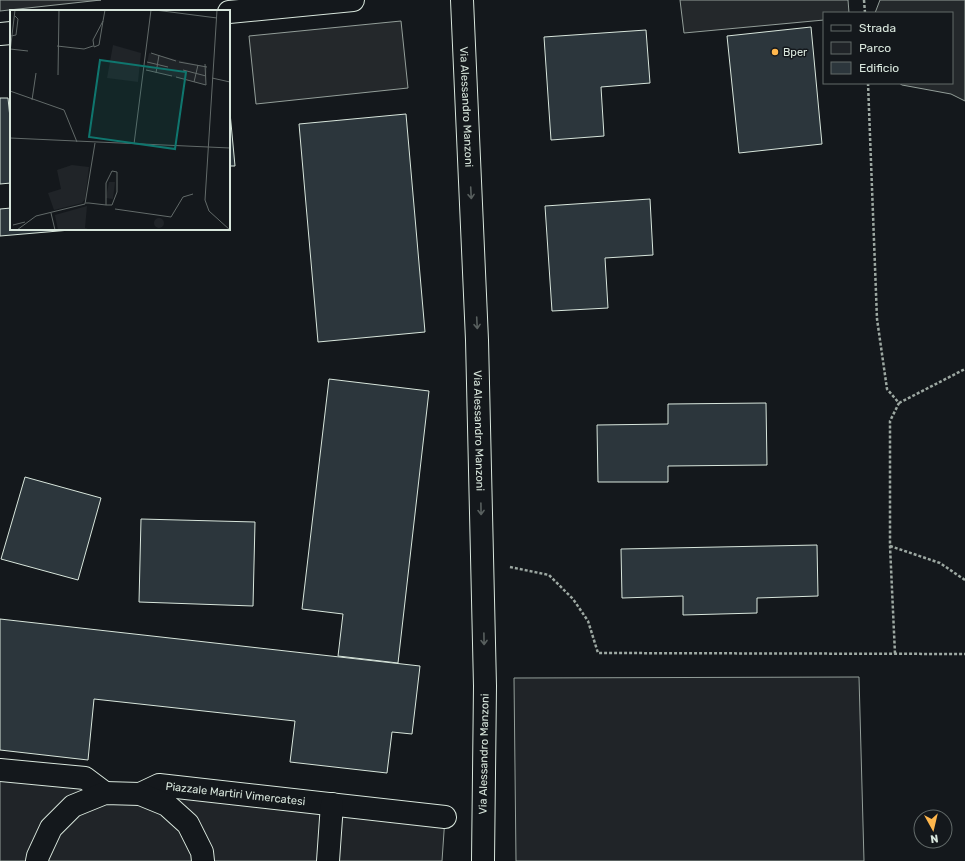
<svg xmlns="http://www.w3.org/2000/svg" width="965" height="861" viewBox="0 0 965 861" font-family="Rubik,sans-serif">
	<rect width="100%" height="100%" fill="#14181c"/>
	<g fill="#202428" stroke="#939e99">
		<polygon points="859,677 864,861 516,861 514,678"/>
		<polygon points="0,773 445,817 442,861 0,861"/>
	</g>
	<g fill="#24282b" stroke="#939e99">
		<polygon points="0,0 101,0 0,11"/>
		<polygon points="680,0 848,0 849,13 824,13 824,20 684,33"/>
		<polygon points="880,0 965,0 965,101 951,94 902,85 899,83 952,83 952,13 875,13"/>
		<polygon points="401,21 408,88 256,104 249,36"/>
	</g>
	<g fill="#2c363c" stroke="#d8e6dc">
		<polygon points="811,27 822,144 739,153 727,36"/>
		<polygon points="646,30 650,83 601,87 604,136 551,140 544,37"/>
		<polygon points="0,98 8,98 11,128 11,183 0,184"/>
		<polygon points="229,102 235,166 229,166"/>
		<polygon points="406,114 425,332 318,342 299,124"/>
		<polygon points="650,199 653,255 605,258 608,308 552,311 545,206"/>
		<polygon points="11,208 11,229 82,229 0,236 0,209"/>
		<polygon points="329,379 429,391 398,663 338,656 343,614 302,609"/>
		<polygon points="766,403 767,465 668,466 668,482 598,482 597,425 668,424 668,404"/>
		<polygon points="25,477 101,498 78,580 1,559"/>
		<polygon points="141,519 255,522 253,606 139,602"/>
		<polygon points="817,545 818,596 757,598 757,613 683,615 683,596 622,598 621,549"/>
		<polygon points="0,619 420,666 412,734 392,732 387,773 290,762 295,721 94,699 88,760 0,750"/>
	</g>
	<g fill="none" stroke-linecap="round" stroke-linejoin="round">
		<g stroke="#d8e6dc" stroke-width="24">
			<g id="street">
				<path id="s1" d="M 462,0 L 477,340 L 485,686 L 483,861"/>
				<polyline points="0,770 85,778 105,793"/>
				<path id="s2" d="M 140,794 L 159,785 L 445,817"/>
				<polyline points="37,861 38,856 51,828 73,806 105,793 140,794 167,805 188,824 202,852 203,861"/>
				<polyline points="328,861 332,804"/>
			</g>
		</g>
		<g stroke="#d8e6dc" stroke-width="24">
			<g id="secondary">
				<polyline points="229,12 353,0"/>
				<polyline points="0,34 11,33"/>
			</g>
		</g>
		<g stroke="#9da8a2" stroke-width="2.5" stroke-dasharray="3 2" stroke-linecap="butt">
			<polyline points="864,0 865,13"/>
			<polyline points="868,83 877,319 887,389 899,403 890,421 890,546 895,654"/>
			<polyline points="899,403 965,369"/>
			<polyline points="890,546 940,563 965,580"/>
			<polyline points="510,567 549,575 573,599 588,621 598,653 965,654"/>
		</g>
		<use href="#street" stroke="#14181c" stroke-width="22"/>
		<use href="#secondary" stroke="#14181c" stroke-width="22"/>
	</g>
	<defs><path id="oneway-shaft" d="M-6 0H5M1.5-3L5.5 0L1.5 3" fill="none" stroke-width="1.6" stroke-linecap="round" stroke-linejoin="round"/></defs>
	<g stroke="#59605f">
		<use href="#oneway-shaft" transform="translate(471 193) rotate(87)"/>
		<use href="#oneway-shaft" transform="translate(477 323) rotate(87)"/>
		<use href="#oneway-shaft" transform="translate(481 509) rotate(89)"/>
		<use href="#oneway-shaft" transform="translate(484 639) rotate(89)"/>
	</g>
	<circle fill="#ffb74d" stroke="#14181c" stroke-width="1.5" cx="775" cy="52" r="4"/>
	<g text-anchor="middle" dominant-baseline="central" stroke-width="3" stroke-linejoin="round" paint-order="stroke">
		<g font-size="11" fill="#d8e6dc" stroke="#14181c" text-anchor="start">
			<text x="783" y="52">Bper</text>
		</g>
		<g font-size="11" fill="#d8e6dc" stroke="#14181c">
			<text stroke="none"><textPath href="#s1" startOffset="107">Via Alessandro Manzoni</textPath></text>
			<text stroke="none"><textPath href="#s1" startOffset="431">Via Alessandro Manzoni</textPath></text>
			<text transform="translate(484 754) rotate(-89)">Via Alessandro Manzoni</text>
			<text stroke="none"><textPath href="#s2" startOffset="98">Piazzale Martiri Vimercatesi</textPath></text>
		</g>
	</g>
	<g transform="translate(10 10)">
		<rect width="220" height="220" fill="#14181c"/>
		<path d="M 103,35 L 131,43 L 128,72 L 97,68 ZM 139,43 L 197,57 L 196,75 L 136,60 ZM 62,155 L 79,157 L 75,189 L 72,193 L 44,200 L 38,183 L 51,179 L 47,160 ZM 99,172 L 105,172 L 103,189 L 96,188 ZM 77,196 L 75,218 L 81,220 L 48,220 L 45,205 ZM144 213a5 5 0 1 1 10 0a5 5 0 1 1-10 0Z" fill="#202428"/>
		<path fill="none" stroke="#626a69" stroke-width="1" d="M 145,0 L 207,8M 207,0 L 195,190 L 199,201 L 220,220M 93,11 L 83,30 L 84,37 L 89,35 L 93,11 L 95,0M 1,26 L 6,25 L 8,9 L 5,6M 47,36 L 74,39 L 83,36M 0,39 L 18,41M 0,42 L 5,0M 141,43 L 166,51M 137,52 L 158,57M 169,52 L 197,57M 136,60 L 162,66M 173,60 L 196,66M 146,63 L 149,45M 48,65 L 49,0M 166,67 L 196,75 L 195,54M 202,68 L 220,72M 184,72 L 188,55M 0,81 L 54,100 L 67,132M 22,90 L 26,63M 0,128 L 220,138M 124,134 L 141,0M 76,193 L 79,193 L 96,195 L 102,195 L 107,182 L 107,162 L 102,161 L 96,173 L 96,195M 105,199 L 161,207 L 173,187 L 183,184M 41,203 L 45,220M 3,215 L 15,212M 7,220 L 26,206 L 75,194 L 85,133"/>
		<path fill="#0f766e" fill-opacity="0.15" stroke="#0f766e" stroke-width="2" d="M 90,50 L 176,62 L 165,139 L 79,127 Z"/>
		<rect width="220" height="220" fill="none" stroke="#d8e6dc" stroke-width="2"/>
	</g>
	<rect x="823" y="12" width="130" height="72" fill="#14181c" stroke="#626a69"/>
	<rect x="831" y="25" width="20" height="6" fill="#14181c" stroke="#626a69"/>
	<text x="859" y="32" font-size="12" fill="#d8e6dc">Strada</text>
	<rect x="831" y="42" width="20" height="12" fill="#202428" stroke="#626a69"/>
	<text x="859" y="52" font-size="12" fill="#d8e6dc">Parco</text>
	<rect x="831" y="62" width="20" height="12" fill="#2c363c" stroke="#626a69"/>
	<text x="859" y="72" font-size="12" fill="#d8e6dc">Edificio</text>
	<g transform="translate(933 829) rotate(172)"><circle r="19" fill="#14181c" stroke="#626a69"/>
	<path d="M0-3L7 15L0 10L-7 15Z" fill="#ffb74d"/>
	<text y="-6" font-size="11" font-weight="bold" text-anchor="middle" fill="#d8e6dc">N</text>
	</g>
</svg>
